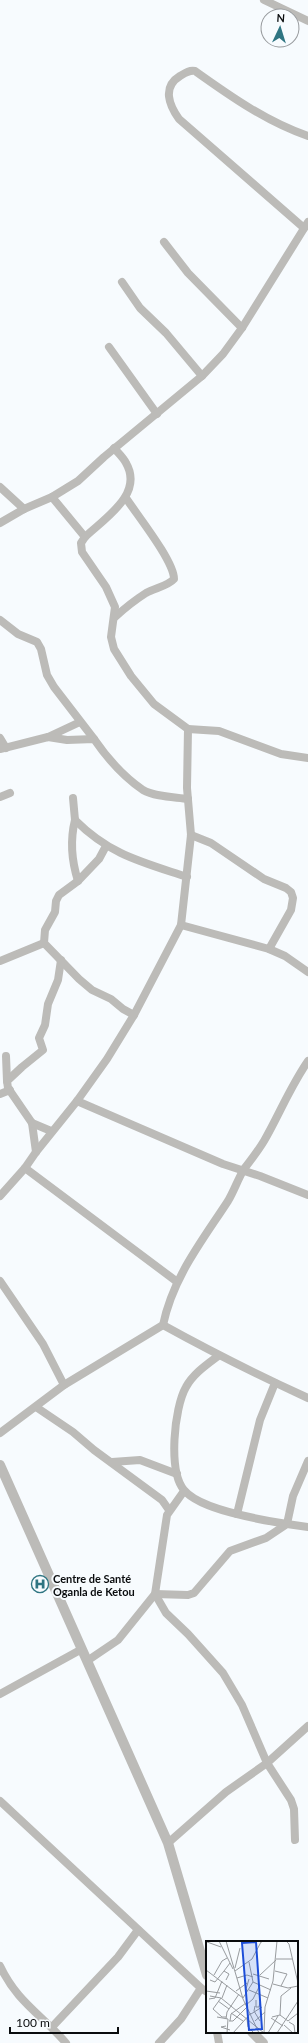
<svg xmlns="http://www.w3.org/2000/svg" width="308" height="2043" viewBox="0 0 308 2043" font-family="Lato,sans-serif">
	<rect width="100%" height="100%" fill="#f7fbfe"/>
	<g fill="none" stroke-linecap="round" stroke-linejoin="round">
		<g stroke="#bcbbb8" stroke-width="8">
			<polyline points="264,0 308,21"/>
			<path d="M 304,228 L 179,119 C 169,105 162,87 180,76 C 185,73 189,70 195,71 C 230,96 267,122 308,136"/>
			<polyline points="164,242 188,273 242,328"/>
			<polyline points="122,282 140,308 166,333 202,376"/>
			<polyline points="109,347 157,414"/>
			<polyline points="0,487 24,509"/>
			<polyline points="52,497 85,537"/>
			<polyline points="0,523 24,509 52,497 78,481 104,457 202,376 223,354 242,328 308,222"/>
			<path d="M 115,617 C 125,608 135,600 146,593 C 155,588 168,586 174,579 C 174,561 137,515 126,498"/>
			<polyline points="0,620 18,634 37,642 41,649 47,675 54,687 94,739"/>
			<polyline points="188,729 219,731 281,754 308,758"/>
			<polyline points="48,737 80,722"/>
			<polyline points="0,738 6,748"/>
			<path d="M 0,749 L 48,737 L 67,740 L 94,739 C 107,758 124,777 143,790 C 155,797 175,797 188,799"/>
			<polyline points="0,797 10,793"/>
			<path d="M 73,798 L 75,820 C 110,855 142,862 187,877"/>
			<path d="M 75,820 C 70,840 72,862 78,881"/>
			<polyline points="191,835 211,843 264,879 286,888 291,892 293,898 291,910 269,949"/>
			<polyline points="106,846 99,859 78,881 59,895 56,901 55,912 45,930 44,943 79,979 92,990 111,999 123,1009 134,1015"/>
			<polyline points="181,925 269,949 285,956 308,972"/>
			<polyline points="0,961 44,943"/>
			<polyline points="6,1056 7,1081"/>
			<polyline points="0,1094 10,1090"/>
			<polyline points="77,1101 223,1164 260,1176 308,1195"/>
			<polyline points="32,1123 36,1152"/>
			<polyline points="51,1131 32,1123 8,1088 7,1081 22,1067 43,1050 39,1038 45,1025 48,1004 58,980 61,960"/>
			<polyline points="25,1168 176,1281"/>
			<path d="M 0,1196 L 25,1168 L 36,1152 L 77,1101 L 107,1059 L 134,1015 L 181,925 L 191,835 L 187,788 L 188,729 L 154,704 L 131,676 L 114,649 L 111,637 L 115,607 L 106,587 L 82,552 L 81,543 L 85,537 C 105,518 144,494 126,463 C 123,457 118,453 114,448"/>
			<polyline points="0,1281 43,1344 64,1385"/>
			<path d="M 163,1325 C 210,1351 258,1375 308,1398"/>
			<path d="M 218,1356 C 206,1365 193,1374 186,1387 C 174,1408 168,1471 184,1490 C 200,1510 262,1520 287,1524 L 293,1496 L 308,1461"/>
			<polyline points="36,1407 73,1432 94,1450 162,1500 169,1510"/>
			<path d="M 0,1433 L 64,1385 L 163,1325 C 173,1277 202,1241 228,1201 C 234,1191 238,1179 244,1169 C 251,1160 258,1151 264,1141 C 279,1115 290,1087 308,1061"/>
			<polyline points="112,1462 140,1460 177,1474"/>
			<polyline points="184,1491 167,1515 155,1594 166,1613 188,1634 223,1673 242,1705 267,1763 291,1800 294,1809 295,1840"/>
			<polyline points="237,1514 260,1420 275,1383"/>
			<polyline points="87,1661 118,1640 155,1594 188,1595 194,1593 230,1551 266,1538 287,1524 308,1527"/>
			<polyline points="0,1694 82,1649"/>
			<polyline points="0,1801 201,1988 207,1992"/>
			<polyline points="168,1843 226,1792 267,1763 308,1726"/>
			<path d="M 0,1966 C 17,2002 41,2014 66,2043"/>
			<polyline points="52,2027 118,1957 138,1930"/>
			<polyline points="217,2032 219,2043"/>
			<polyline points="159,2043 181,2019 201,1988"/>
		</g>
		<g stroke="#bcbbb8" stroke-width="10">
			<polyline points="0,1465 168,1843 207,1975"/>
			<polyline points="252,2032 263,2043"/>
		</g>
	</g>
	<defs>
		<g id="hospital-ring" transform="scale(0.9)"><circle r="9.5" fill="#f7fbfe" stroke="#2f7582" stroke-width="1.5"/><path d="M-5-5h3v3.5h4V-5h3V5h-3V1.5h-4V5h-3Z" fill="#2f7582"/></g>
	</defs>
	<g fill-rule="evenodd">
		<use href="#hospital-ring" x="40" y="1584"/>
	</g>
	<g text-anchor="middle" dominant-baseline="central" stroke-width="4" stroke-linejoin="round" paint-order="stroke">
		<g font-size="11" font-weight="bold" fill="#0a0c0e" stroke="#f7fbfe" text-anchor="start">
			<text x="53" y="1578">Centre de Santé<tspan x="53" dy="13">Oganla de Ketou</tspan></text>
		</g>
	</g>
	<g transform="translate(206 1941)">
		<rect width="92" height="92" fill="#f7fbfe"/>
		<path fill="none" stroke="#989b9e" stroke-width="1" d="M 13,0 L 27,28M 20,0 L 37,58 L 53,92M 80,0 L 83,3 L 92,42M 1,1 L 15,6M 70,18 L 86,18M 29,27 L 34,7M 0,29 L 37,57 L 47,41 L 43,21M 29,30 L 46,18 L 55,1 L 58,0M 69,30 L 81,33 L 75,45M 47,33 L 63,38M 8,34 L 16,20 L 21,17M 54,34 L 70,19M 31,37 L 41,34 L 47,36M 4,39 L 9,41 L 18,30M 20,39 L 23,33 L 18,30 L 24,22M 47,41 L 65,49M 67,43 L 82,47 L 92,45M 43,49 L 62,57M 0,50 L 14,52M 30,50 L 41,42M 42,50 L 40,48 L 43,38M 4,55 L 15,57 L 58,92M 15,57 L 7,68 L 16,76 L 20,76M 16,57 L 21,44M 3,58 L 9,57 L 16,40M 50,59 L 50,66 L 53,66 L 54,61M 12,60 L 23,68M 40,64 L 47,58 L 54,44M 49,65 L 48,70 L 54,80M 25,72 L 37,80M 45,73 L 56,66M 74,74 L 75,55 L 85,47M 11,76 L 22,78 L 21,92M 66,76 L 74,74 L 82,80M 65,77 L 77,85M 20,78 L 21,71 L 33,53M 41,78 L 42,86 L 47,91M 23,80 L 27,80 L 41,66M 24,80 L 25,73 L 40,62M 49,80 L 59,71M 82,80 L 92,72M 83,81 L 88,84 L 89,92M 78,84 L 87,92M 20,85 L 15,86 L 24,89M 27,92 L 45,72M 58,92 L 59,66 L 67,40 L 71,0M 62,92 L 72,75M 71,92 L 92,60"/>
		<path fill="#1d4ed8" fill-opacity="0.15" stroke="#1d4ed8" stroke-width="2" d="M 50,1 L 56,88 L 43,89 L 36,2 Z"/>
		<rect width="92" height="92" fill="none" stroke="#0a0c0e" stroke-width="2"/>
	</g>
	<g transform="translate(280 28) rotate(4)"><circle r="19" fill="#f7fbfe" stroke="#989b9e"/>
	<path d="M0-3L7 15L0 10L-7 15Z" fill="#2f7582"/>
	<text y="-6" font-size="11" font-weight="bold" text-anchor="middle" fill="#0a0c0e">N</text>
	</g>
	<path d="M10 2027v6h108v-6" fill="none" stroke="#0a0c0e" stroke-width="2"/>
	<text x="16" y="2027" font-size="12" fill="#0a0c0e" stroke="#f7fbfe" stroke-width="3" paint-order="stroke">100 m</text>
</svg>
